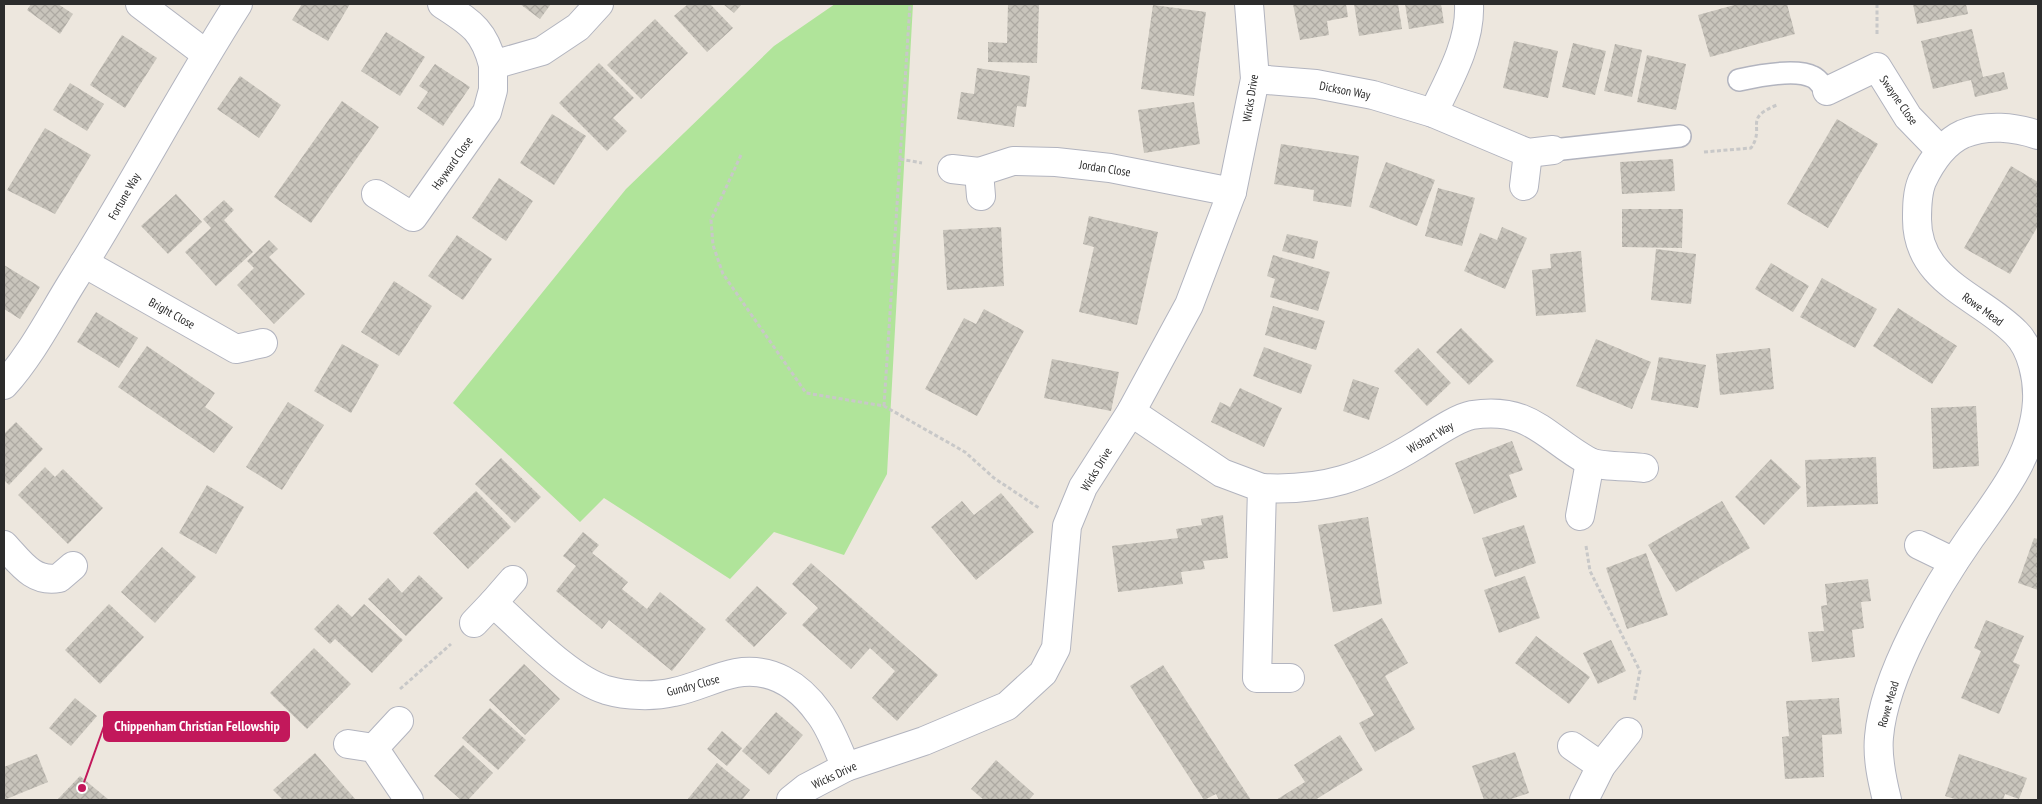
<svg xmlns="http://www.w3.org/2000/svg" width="2042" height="804" viewBox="0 0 2042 804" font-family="'PT Sans Narrow',sans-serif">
	<defs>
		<pattern id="building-cross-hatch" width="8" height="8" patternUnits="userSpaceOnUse" patternTransform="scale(1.25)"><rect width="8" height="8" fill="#c9c5bc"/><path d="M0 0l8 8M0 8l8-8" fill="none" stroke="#ada9a2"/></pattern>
	</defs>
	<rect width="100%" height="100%" fill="#ede7de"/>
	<polygon fill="#b0e49a" points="835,4 913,4 887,474 844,555 774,532 730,579 604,498 580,522 453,403 626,189 774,46"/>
	<g fill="url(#building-cross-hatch)">
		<polygon points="31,4 58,4 73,14 60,34 27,10"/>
		<polygon points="302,4 350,4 328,41 292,20"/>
		<polygon points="520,4 551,4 540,19"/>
		<polygon points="688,4 710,4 733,28 707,52 674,16"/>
		<polygon points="723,4 742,4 734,13"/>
		<polygon points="1008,4 1039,4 1037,63 988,62 988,42 1007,43"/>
		<polygon points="1293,4 1346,4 1348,17 1327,21 1329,35 1300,40"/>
		<polygon points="1354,4 1398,4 1402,29 1359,36"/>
		<polygon points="1405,4 1441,4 1444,23 1409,29"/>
		<polygon points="1738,4 1787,4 1795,34 1710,57 1698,15"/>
		<polygon points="1913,4 1966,4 1968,14 1917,24"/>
		<polygon points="1153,5 1206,12 1194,96 1141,89"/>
		<polygon points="655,19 688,53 641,99 607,65"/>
		<polygon points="1972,29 1983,77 2004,72 2008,89 1975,97 1971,80 1933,89 1921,41"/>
		<polygon points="386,32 425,57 400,96 361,71"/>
		<polygon points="122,35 157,58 125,108 90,85"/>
		<polygon points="1514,41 1558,51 1548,98 1503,88"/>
		<polygon points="1573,43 1606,51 1595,95 1562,87"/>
		<polygon points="1615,44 1642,50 1632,97 1604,91"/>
		<polygon points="1647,55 1686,64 1676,110 1637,102"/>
		<polygon points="599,63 634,98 613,118 627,131 607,151 559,103"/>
		<polygon points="435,64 470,87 443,126 417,108 428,92 419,86"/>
		<polygon points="977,68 1030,76 1026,107 1017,106 1014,127 957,119 961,92 974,94"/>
		<polygon points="240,76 281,105 259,138 217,109"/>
		<polygon points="70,83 104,104 87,131 53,110"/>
		<polygon points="342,101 379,127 311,223 274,197"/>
		<polygon points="1194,102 1200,144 1144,153 1138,110"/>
		<polygon points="552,114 586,136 554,185 520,163"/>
		<polygon points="1837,119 1878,144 1828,228 1787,204"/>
		<polygon points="45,128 91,155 55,214 7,190"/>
		<polygon points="1281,144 1359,156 1351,207 1313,201 1314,190 1274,184"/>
		<polygon points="1673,159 1675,191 1622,194 1620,162"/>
		<polygon points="1386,162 1435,180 1417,226 1369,207"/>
		<polygon points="2011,166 2038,182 2038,226 2010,274 1964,248"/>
		<polygon points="499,178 533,201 506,241 472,218"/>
		<polygon points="1438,188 1475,198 1462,246 1425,236"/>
		<polygon points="176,194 202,222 168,254 141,226"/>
		<polygon points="224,200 234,210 224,220 253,252 216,286 185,252 211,228 203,219"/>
		<polygon points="1622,209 1683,209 1682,248 1622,247"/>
		<polygon points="1089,216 1158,232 1137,325 1079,312 1094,247 1083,244"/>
		<polygon points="1001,227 1004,286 947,290 943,230"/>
		<polygon points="1502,227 1527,238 1505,289 1464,271 1480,233 1497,240"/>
		<polygon points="1287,234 1318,241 1314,259 1282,251"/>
		<polygon points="457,235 492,259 463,300 428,276"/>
		<polygon points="269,240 278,249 269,257 305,294 274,324 237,285 254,268 247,261"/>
		<polygon points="1656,249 1696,254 1691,304 1651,300"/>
		<polygon points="1581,251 1586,312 1536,316 1532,270 1551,268 1550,254"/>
		<polygon points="1273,255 1330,272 1318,311 1270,297 1275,279 1267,276"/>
		<polygon points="1771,263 1809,286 1793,312 1755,289"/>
		<polygon points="4,265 40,287 20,319 4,309"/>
		<polygon points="1822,278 1877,309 1855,348 1800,317"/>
		<polygon points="394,281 432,306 399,356 361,332"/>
		<polygon points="1273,306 1325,321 1316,350 1265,335"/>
		<polygon points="1898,308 1957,346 1932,384 1873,346"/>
		<polygon points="984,309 1024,331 977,416 925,389 964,318 976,324"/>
		<polygon points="96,312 138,338 119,368 77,342"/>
		<polygon points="1461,328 1494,361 1469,385 1436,352"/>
		<polygon points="1596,339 1651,362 1632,409 1576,386"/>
		<polygon points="342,344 379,365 351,413 314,391"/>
		<polygon points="147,346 215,393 205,407 233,427 214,453 118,387"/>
		<polygon points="1264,347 1312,365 1301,394 1253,376"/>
		<polygon points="1418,348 1451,383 1427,406 1394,371"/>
		<polygon points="1770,348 1774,389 1720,395 1716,354"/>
		<polygon points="1659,357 1706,365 1698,408 1651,400"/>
		<polygon points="1052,359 1119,372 1111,411 1044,398"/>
		<polygon points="1353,379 1379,388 1369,420 1343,411"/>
		<polygon points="1240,388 1282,408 1264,447 1211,422 1220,402 1230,407"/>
		<polygon points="288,402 324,425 282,490 246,467"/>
		<polygon points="1976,406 1979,466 1933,469 1931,408"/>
		<polygon points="16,422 43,449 9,485 4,480 4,434"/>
		<polygon points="1512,441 1523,470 1509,475 1517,497 1474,514 1455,463"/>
		<polygon points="1876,457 1878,504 1807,507 1805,460"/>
		<polygon points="501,458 541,497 515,523 475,484"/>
		<polygon points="1771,459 1801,487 1764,525 1735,497"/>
		<polygon points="45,467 55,477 63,469 103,508 68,544 18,495"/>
		<polygon points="207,485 244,507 216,554 179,533"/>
		<polygon points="476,491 511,527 468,569 433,533"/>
		<polygon points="1001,493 1034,532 976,580 931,527 962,501 974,515"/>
		<polygon points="1722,501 1750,548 1676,592 1648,545"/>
		<polygon points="1223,515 1228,558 1203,561 1205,569 1181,572 1183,584 1118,592 1112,546 1178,538 1176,529 1202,525 1201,519"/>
		<polygon points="1368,517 1382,604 1333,612 1318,525"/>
		<polygon points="1524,525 1536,563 1495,577 1482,538"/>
		<polygon points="583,532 599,545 592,553 628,582 622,589 647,609 660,592 706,629 672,671 609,620 602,629 556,591 576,566 563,556"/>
		<polygon points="2034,538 2038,539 2038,590 2018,583"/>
		<polygon points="162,547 196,577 155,623 121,592"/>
		<polygon points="1646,553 1668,615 1627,629 1606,568"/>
		<polygon points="811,563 938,675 897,721 872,698 895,671 870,648 851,669 802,625 818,608 792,584"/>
		<polygon points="419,575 443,598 406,636 368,599 388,578 402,593"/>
		<polygon points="1525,576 1540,618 1499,633 1484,590"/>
		<polygon points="1868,579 1871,601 1861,602 1864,628 1852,630 1855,657 1812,662 1808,632 1824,631 1821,606 1827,605 1825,584"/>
		<polygon points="757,586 787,613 754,647 725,620"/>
		<polygon points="109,604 144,637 100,684 65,650"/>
		<polygon points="338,604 352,617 364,604 403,640 372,673 335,639 330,644 314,629"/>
		<polygon points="1382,618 1408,663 1385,676 1415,729 1375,752 1359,723 1374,715 1334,645"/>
		<polygon points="1986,620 2024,636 2013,662 2020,665 1999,714 1961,698 1981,651 1974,648"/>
		<polygon points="1536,636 1590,677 1569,704 1515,663"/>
		<polygon points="1611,640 1626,671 1598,684 1583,653"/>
		<polygon points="314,648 351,684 307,729 270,693"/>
		<polygon points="524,664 560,699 525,735 489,700"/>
		<polygon points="1163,665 1251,800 1219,800 1216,794 1204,800 1130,686"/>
		<polygon points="75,698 97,716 71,746 49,728"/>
		<polygon points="1839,698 1842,734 1822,735 1824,777 1785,779 1782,737 1789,736 1786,701"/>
		<polygon points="490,708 526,740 498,770 462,738"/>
		<polygon points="776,712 803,735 769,775 742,751"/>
		<polygon points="722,731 742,748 727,766 707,749"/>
		<polygon points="1340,735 1363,770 1315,800 1276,800 1305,782 1294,765"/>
		<polygon points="463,745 493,773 468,800 461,800 434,776"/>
		<polygon points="1515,752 1529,793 1508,800 1484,800 1472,766"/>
		<polygon points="315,753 356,800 283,800 273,790"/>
		<polygon points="37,754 48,782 4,800 4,767"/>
		<polygon points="1959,754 2027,778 2019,799 2005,794 2003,800 1958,800 1945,796"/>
		<polygon points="996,760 1034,794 1029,800 984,800 971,789"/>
		<polygon points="717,763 750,790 742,800 687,800"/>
		<polygon points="80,776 109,800 57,800"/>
	</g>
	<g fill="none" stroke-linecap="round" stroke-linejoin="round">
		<g stroke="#b2b4bf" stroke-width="24">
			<g id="lane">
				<path d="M 1739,80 C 1757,76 1796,68 1813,77 C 1818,79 1823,87 1827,91"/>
				<polyline points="1553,150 1680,136"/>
			</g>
		</g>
		<g stroke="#b2b4bf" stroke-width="30">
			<g id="street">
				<polyline points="140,4 206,54"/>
				<path d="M 442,4 C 471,23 484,30 493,65 L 542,51 L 578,27 L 599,4"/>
				<polyline points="1255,79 1316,84 1373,95 1433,113 1528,153 1553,150"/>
				<polyline points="1827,91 1877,67 1908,117 1940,150"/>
				<path d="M 1433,113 C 1449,80 1471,42 1469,4"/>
				<polyline points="952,169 979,172"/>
				<polyline points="1524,186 1528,153"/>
				<polyline points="376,194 413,217 487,112 493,90 493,65"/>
				<polyline points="981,196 979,172 1013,161 1056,162 1110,168 1232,192"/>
				<polyline points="84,263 236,349 263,343"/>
				<path d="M 4,385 C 31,355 50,318 71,284 C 129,192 180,95 238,4"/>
				<polyline points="1131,412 1222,473 1262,488 1257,678 1290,678"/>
				<path d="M 1262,488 C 1325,491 1362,478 1416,445 C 1431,436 1456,418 1472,415 C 1530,406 1545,437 1588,461 C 1598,467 1631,466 1644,468"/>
				<polyline points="1580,516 1590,462"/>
				<path d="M 4,545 C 20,562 33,583 59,578 L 73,566"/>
				<polyline points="1919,545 1954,562"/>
				<polyline points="493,603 513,580"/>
				<path d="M 474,623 L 493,603 C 523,629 568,678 606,690 C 627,696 653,697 674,692 C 695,688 715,677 736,673 C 771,667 799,685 819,713 C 831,728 838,750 846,767"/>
				<polyline points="348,744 374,748 409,800"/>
				<polyline points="1572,746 1601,766"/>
				<polyline points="374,748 399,721"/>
				<polyline points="791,800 806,788 846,767 924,741 1007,706 1043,673 1056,648 1067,526 1083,487 1131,412 1189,305 1232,192 1255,79 1249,4"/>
				<polyline points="1584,800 1601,766 1628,732"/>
				<path d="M 1887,800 C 1882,780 1877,758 1879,737 C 1884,675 1936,587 1971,537 C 2001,495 2034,454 2037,401 C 2038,379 2032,349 2016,333 C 1980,296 1917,282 1917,219 C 1917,207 1917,193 1922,181 C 1931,162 1943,143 1963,134 C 1987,124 2015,127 2038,135"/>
			</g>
		</g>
		<g stroke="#c8c8c8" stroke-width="3" stroke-dasharray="4 2.5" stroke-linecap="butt">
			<polyline points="1877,4 1877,36"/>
			<path d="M 1704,152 L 1751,148 C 1766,126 1742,119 1777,105"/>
			<polyline points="741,155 711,220 713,245 723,274 806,393 884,406 965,452 994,478 1039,508"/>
			<polyline points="900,159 922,163"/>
			<polyline points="884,406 910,4"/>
			<polyline points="1586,546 1590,571 1640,671 1634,702"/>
			<polyline points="400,689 451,644"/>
		</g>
		<use href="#lane" stroke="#fff" stroke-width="21"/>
		<use href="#street" stroke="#fff" stroke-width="28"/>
	</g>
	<g text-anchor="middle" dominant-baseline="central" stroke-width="4" stroke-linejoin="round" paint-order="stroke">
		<g font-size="12" fill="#2c2c2c" stroke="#fff">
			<text transform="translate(1345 90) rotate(11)">Dickson Way</text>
			<text transform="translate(1250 98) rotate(-81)">Wicks Drive</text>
			<text transform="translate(1899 100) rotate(55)">Swayne Close</text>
			<text transform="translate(452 163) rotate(-55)">Hayward Close</text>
			<text transform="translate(1105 168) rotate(9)">Jordan Close</text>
			<text transform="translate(124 196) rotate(-60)">Fortune Way</text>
			<text transform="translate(1983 309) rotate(36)">Rowe Mead</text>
			<text transform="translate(172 313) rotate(29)">Bright Close</text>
			<text transform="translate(1430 437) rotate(-30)">Wishart Way</text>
			<text transform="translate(1096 469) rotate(-59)">Wicks Drive</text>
			<text transform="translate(693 685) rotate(-15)">Gundry Close</text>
			<text transform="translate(1888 704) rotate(-74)">Rowe Mead</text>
			<text transform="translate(834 775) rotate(-25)">Wicks Drive</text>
		</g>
	</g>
	<path fill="none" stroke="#c2185b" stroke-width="2" d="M82 788L104 726"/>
	<circle fill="#c2185b" stroke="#fff" stroke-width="2" cx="82" cy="788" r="5"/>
	<rect fill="#c2185b" stroke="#c2185b" stroke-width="2" x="104" y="712" width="185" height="29" rx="5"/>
	<g font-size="14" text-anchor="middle" font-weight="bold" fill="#fff">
		<text x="197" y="731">Chippenham Christian Fellowship</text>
	</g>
	<rect width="2042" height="804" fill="none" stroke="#2c2c2c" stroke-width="10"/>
</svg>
